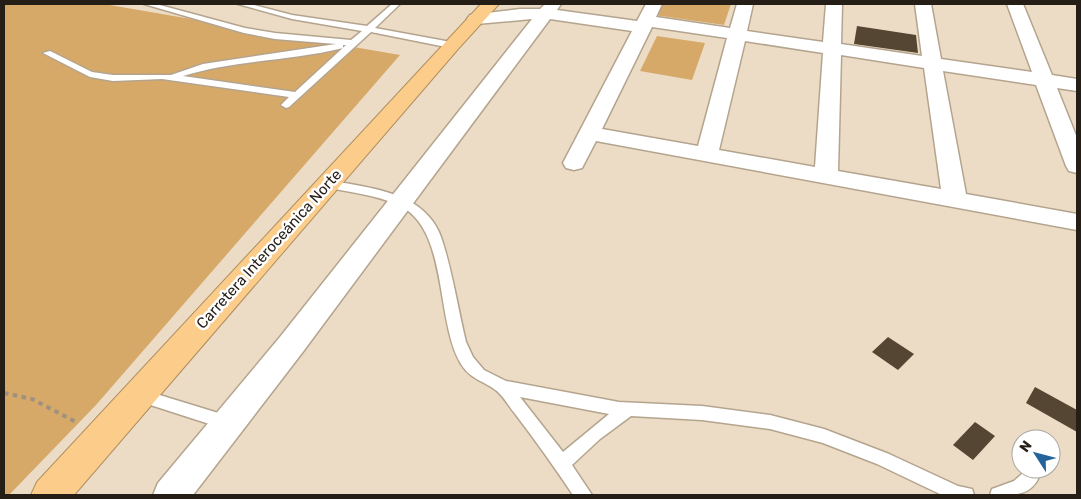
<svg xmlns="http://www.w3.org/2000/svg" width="1081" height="499" viewBox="0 0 1081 499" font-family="Rubik,sans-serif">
	<rect width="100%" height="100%" fill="#eddcc5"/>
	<g fill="#d6a969">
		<polygon points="4,4 104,4 400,55 96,405 9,495 4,495"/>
		<polygon points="660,4 731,4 724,25 654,15"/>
		<polygon points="657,36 705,43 692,80 640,71"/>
	</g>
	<g fill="#544633">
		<polygon points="857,26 916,35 918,53 854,44"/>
		<polygon points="888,337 914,354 898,370 872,352"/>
		<polygon points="1035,387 1077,410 1077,432 1026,403"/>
		<polygon points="975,422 995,436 973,460 953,445"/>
	</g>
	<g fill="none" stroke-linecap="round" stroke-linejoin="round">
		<g stroke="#b4a48e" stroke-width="3">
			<g id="lane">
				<path d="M 144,4 L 156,4 L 245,28 L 275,33 L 351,40 L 362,31 L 292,19 L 238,4 L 250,4 L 292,15 L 367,26 L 392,4 L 400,4 L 375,28 L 451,42 L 455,45 L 451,48 L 371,32 L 289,107 L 286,108 L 281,105 L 289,97 L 162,79 L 113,81 L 90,77 L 43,53 L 50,51 L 92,72 L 113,75 L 171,75 L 203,64 L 336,44 L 275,39 L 244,33 ZM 343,45 L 346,45 L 295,92 L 183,76 C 235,60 291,61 343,48 Z"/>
				<path d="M 327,180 C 354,185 384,188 409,201 C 423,208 436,222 441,237 C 452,269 458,309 466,342 L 473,357 L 484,370 L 506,381 L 619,402 L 702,406 L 770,415 L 824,429 L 889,454 L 958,486 L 972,489 L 974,495 L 942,495 L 877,464 L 823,443 L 770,429 L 702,420 L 631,416 L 600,439 L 572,465 L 592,495 L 573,495 C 555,468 536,441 516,415 C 510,408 504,397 497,391 C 484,381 470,379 461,364 C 435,321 449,230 400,206 C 376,194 349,193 323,186 L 321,184 ZM 520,397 L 609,414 L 563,452 Z"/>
				<polygon points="140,389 228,416 234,418 236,423 234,428 228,430 135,400 132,395 135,390"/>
				<path d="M 1031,469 L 1037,471 L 1039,477 C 1030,498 1009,495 990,495 L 992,489 L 1014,481 L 1025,471 Z"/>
			</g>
		</g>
		<g stroke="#b4a48e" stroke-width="3">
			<path id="street" d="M 545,4 L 561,4 L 557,10 L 637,21 L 646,4 L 662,4 L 656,17 L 730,28 L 737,4 L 753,4 L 747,31 L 823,42 L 826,4 L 842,4 L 841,44 L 922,56 L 915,4 L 931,4 L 941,59 L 1032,72 L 1007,4 L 1023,4 L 1052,75 L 1077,79 L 1077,91 L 1057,88 L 1077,138 L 1077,173 L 1069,171 L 1066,166 L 1036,85 L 943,71 L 966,194 L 1077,214 L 1077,230 L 596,141 L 582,168 L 574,170 L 566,168 L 563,163 L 632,31 L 550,19 L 302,353 L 193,495 L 153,495 L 158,483 L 280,337 L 532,19 L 476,24 L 470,23 L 467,19 L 470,15 L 520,9 L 540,9 ZM 652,27 L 727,38 L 698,146 L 602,129 ZM 745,41 L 823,53 L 815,167 L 719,150 ZM 841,55 L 924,68 L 941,189 L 838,171 Z"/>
		</g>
		<g stroke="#b08f61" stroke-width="2">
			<polygon id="highway" points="481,4 499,4 458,49 74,495 31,495 37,482"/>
		</g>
		<polyline stroke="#9e9180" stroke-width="4" stroke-dasharray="4.5 4.5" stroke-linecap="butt" points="4,393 32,399 76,422"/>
		<use href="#lane" fill="#fff" fill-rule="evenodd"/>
		<use href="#street" fill="#fff" fill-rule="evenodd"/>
		<use href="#highway" fill="#fbcc8a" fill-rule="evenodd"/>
	</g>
	<g text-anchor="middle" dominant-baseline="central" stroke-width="5" stroke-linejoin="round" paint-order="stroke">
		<g font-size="15" fill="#251e16" stroke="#fff">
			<text transform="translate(269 249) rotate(-48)">Carretera Interoceánica Norte</text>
		</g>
	</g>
	<rect width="1081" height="499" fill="none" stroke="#251e16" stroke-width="10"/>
	<g transform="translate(1036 454) rotate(306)"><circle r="24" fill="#ffffff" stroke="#a8a5a2"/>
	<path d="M0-4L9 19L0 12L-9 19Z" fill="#23659a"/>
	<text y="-8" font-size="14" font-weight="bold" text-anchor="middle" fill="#251e16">N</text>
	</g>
</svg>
